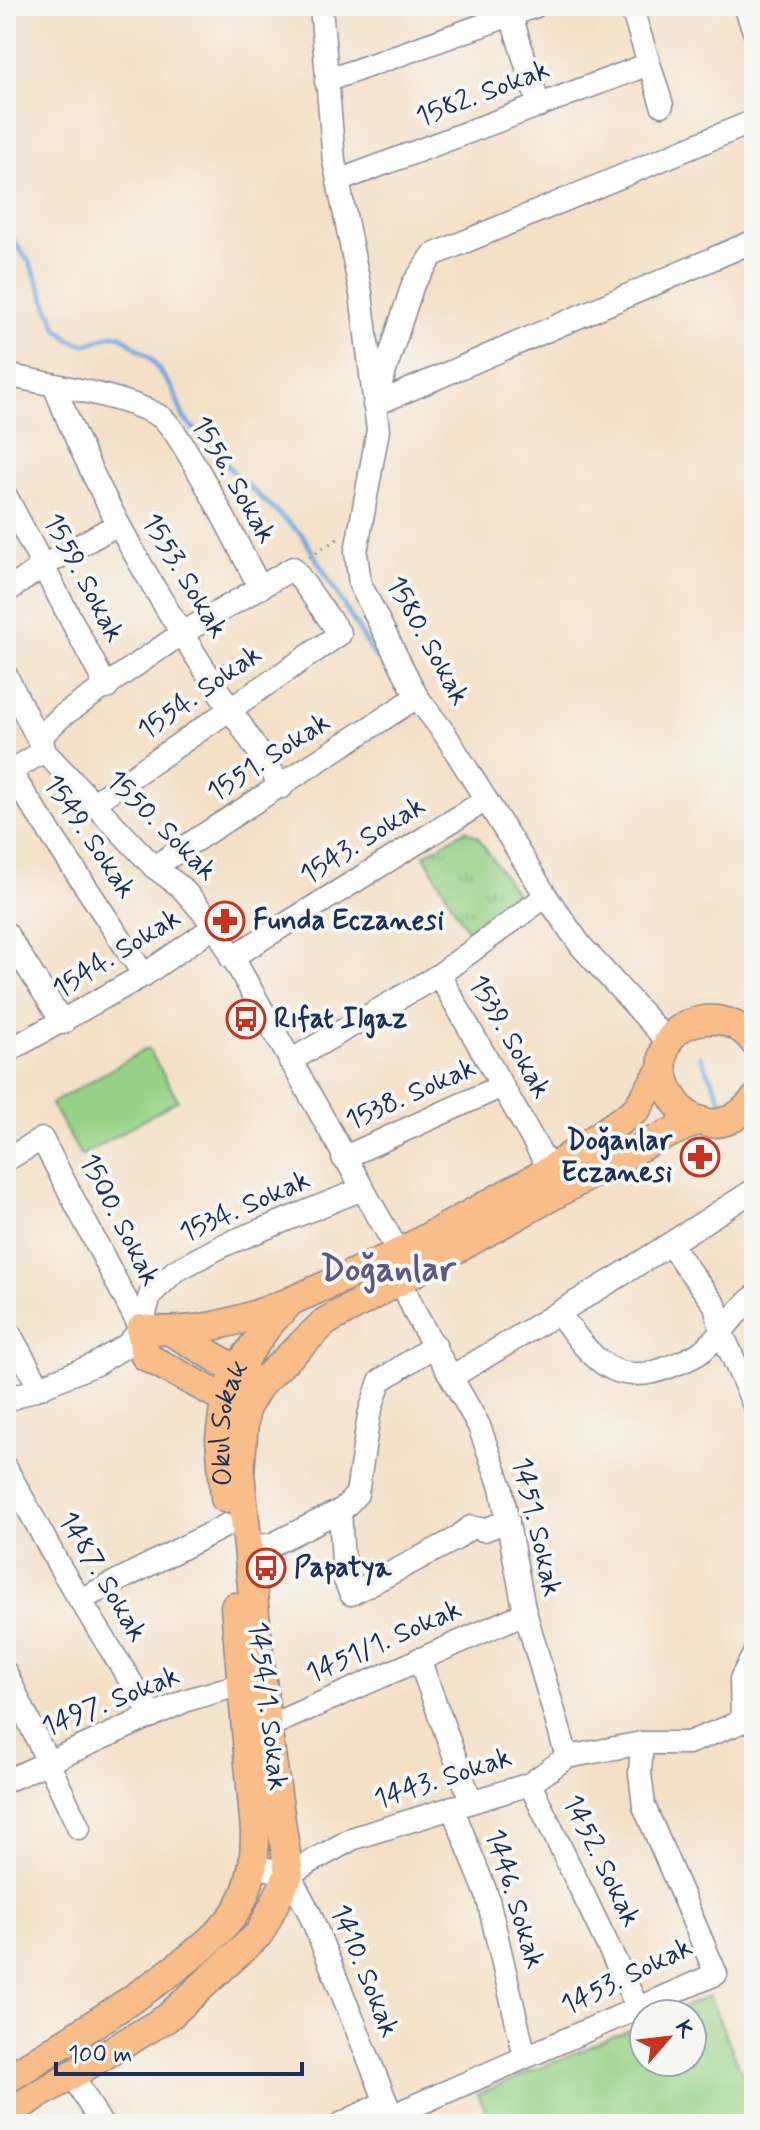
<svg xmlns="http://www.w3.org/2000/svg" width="760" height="2130" viewBox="0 0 760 2130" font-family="Mynerve,sans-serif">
	<defs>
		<pattern id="grass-tufts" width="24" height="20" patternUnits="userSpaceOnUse" patternTransform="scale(2)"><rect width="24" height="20" fill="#97d286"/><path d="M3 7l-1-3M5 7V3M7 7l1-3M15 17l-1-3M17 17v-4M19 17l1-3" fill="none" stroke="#7aab71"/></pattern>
	</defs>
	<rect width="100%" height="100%" fill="#f6f6f2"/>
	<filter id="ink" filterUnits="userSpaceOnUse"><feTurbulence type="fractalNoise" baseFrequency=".0125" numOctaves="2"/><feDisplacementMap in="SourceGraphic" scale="16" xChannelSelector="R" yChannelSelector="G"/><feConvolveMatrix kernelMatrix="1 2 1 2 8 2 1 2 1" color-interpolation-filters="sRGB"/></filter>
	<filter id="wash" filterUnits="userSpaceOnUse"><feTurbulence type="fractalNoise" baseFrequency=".006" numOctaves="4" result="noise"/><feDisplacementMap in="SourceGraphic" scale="32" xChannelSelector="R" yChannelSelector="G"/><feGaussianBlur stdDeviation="1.8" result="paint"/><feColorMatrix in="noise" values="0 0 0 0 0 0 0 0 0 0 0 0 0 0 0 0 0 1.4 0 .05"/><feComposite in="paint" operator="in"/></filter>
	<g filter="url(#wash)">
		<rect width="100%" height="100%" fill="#f4e0c7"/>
		<polygon fill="url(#grass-tufts)" stroke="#598072" stroke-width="2" points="466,830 478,837 516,894 467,930 424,855"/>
		<g fill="#97d286" stroke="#598072" stroke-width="2">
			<polygon points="148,1048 178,1100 81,1156 51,1104"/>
			<polygon points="709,1996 754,2101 754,2124 491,2124 478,2094 644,2024 644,2062 692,2062 692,2014 667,2014"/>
		</g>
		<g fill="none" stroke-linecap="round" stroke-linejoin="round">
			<g stroke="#72a7df" stroke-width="5">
				<polyline points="6,229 31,265 57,328 71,340 86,345 111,335 120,335 150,358 172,388 184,418 236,475 303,536 376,659"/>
				<polyline points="700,1056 724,1105"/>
			</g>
		</g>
	</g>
	<g filter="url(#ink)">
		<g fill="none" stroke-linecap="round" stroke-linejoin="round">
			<g stroke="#888892" stroke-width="25">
				<g id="minor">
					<polyline points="321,6 334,161 361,294 378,430 356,552 360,584 417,697 445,734 546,896 581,946 670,1044"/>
					<polyline points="508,6 539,106"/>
					<polyline points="631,6 662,105"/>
					<polyline points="745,6 754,31"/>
					<polyline points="326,81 536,6"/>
					<polyline points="754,121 433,255 413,284 374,405 754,241"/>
					<polyline points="338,181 649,64"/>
					<path d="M 6,375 C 47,384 127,396 161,417 C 182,431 245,559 260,588"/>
					<path d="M 54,385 C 110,530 196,658 282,787"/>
					<polyline points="6,496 107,688"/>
					<polyline points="6,592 43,566 118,524"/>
					<polyline points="6,675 44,751 154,867 181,887 215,926 399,1253 400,1278 415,1313 479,1426 501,1487 524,1608 567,1757"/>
					<polyline points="44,751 42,735 62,716 181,634 293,568 340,634 95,802"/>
					<polyline points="10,772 144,975"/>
					<polyline points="6,774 44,751"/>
					<polyline points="154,867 417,697"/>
					<polyline points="6,933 63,1023"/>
					<polyline points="231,958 486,800"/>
					<polyline points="439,975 550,1170"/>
					<polyline points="6,1052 144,975 215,926"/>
					<polyline points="290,1061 439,975 546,896"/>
					<polyline points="343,1158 502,1086"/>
					<polyline points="6,1160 42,1139 141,1329"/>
					<polyline points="670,1245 715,1305 722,1333 754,1405"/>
					<path d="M 559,1313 C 592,1359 615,1391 674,1365 C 684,1361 695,1357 702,1351 C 722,1336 734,1311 754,1297"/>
					<polyline points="6,1327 40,1388"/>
					<polyline points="453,1376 621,1275 754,1190"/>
					<polyline points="6,1401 96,1364 127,1345 141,1329 150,1295 175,1271 224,1245 360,1190"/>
					<polyline points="6,1468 61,1569 152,1716"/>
					<polyline points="340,1511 344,1578 351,1594 454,1540 471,1527 484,1530 508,1521"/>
					<polyline points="248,1546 271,1545 343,1509 357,1494 369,1415 380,1381 435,1345"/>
					<polyline points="80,1600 227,1525"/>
					<polyline points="419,1659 471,1801"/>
					<polyline points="6,1673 79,1828"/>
					<polyline points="742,1720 741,1679 754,1654"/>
					<polyline points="267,1727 525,1613"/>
					<polyline points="6,1781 187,1700 242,1684"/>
					<polyline points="530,1784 638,2008"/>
					<polyline points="452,1807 487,1895 525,2057"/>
					<polyline points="255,1866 289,1874 310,1914 395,2124"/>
					<polyline points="289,1874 354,1838 530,1784 567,1757 642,1743 688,1743 754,1717"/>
					<polyline points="72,2074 101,2124"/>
					<polyline points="391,2116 716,1974 644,1806 640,1773 642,1743"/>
					<polyline points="341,2124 385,2102"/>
				</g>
			</g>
			<g stroke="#888892" stroke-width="31">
				<g id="major">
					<path d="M 754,1042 C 743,1026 724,1018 705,1020 C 614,1032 688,1179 754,1100"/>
					<polyline points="175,1334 251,1378"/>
					<path d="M 242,1408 L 145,1356 L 141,1329 C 191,1335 237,1323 283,1304"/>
					<path id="s1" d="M 225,1498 L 220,1439 L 225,1399 L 237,1369 L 269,1324 L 291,1301 L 399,1253 L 550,1170 L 636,1110 L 662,1069"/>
					<path d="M 6,2080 C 60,2044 209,1959 238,1908 C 252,1883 255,1860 255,1831 L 235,1607"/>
					<polyline points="6,2114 167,2018 260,1933 289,1874 267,1727 240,1473 245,1409 260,1384 325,1322 644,1145 699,1120"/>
				</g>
			</g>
			<polyline stroke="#888892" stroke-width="3" stroke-dasharray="2 6" stroke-linecap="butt" points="309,557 340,537"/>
			<use href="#minor" stroke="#fff" stroke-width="22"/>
			<use href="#major" stroke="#f8bd89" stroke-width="28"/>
		</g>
	</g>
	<defs>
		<g id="pharmacy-ring" transform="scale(2)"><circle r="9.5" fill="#f6f6f2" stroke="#c8321e" stroke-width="1.5"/><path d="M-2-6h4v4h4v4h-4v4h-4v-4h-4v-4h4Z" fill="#c8321e"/></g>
		<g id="bus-ring" transform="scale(2)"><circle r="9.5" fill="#f6f6f2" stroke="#c8321e" stroke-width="1.5"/><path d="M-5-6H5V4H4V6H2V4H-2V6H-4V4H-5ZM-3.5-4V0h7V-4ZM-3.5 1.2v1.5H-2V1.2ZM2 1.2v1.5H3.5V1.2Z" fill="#c8321e"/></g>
	</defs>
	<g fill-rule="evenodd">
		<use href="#pharmacy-ring" x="225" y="921"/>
		<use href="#bus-ring" x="246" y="1019"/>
		<use href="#pharmacy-ring" x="700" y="1157"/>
		<use href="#bus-ring" x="266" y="1568"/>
	</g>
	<g text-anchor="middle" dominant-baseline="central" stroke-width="8" stroke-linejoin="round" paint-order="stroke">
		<g font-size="28" fill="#1b2f5e" stroke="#f6f6f2">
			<text transform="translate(483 94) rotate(-21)">1582. Sokak</text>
			<text transform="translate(233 480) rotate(60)">1556. Sokak</text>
			<text transform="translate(184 576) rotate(59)">1553. Sokak</text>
			<text transform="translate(83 578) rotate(62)">1559. Sokak</text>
			<text transform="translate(427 641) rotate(61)">1580. Sokak</text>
			<text transform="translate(200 693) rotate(-35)">1554. Sokak</text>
			<text transform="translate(269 758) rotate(-33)">1551. Sokak</text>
			<text transform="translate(161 826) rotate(45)">1550. Sokak</text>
			<text transform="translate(89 837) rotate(56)">1549. Sokak</text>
			<text transform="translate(363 841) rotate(-32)">1543. Sokak</text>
			<text transform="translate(117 954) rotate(-32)">1544. Sokak</text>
			<text transform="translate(509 1037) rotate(60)">1539. Sokak</text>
			<text transform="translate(411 1095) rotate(-24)">1538. Sokak</text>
			<text transform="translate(245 1207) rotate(-24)">1534. Sokak</text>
			<text transform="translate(119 1220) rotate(63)">1500. Sokak</text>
			<text stroke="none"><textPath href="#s1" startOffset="76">Okul Sokak</textPath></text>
			<text transform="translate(536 1527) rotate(77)">1451. Sokak</text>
			<text transform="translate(102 1577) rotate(59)">1487. Sokak</text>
			<text transform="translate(384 1642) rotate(-24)">1451/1. Sokak</text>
			<text transform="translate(111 1702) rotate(-22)">1497. Sokak</text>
			<text transform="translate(267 1706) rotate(83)">1454/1. Sokak</text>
			<text transform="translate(443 1779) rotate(-18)">1443. Sokak</text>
			<text transform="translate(601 1861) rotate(64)">1452. Sokak</text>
			<text transform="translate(514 1899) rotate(73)">1446. Sokak</text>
			<text transform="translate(364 1971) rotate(68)">1410. Sokak</text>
			<text transform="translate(627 1977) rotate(-26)">1453. Sokak</text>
		</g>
		<g font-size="28" font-weight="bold" fill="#1b2f5e" stroke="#f6f6f2" text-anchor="start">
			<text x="253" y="921">Funda Eczanesi</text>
			<text x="274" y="1019">Rıfat Ilgaz</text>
			<text x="672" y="1141" text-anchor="end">Doğanlar<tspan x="672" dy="32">Eczanesi</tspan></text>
			<text x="294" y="1568">Papatya</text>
		</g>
		<g font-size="36" font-weight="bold" fill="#5b5884" stroke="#f6f6f2">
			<text x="388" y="1270">Doğanlar</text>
		</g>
	</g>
	<rect width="760" height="2130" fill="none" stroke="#f6f6f2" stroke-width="32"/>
	<g transform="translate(668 2038) rotate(62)"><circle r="38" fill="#f6f6f2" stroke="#9ea6b7" stroke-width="2"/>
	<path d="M0-6L14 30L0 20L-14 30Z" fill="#c8321e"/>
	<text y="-12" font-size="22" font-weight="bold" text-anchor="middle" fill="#1b2f5e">K</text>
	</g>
	<path d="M56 2062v12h246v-12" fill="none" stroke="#1b2f5e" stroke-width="4"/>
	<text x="68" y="2062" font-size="24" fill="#1b2f5e" stroke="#f6f6f2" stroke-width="6" paint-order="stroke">100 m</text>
</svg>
